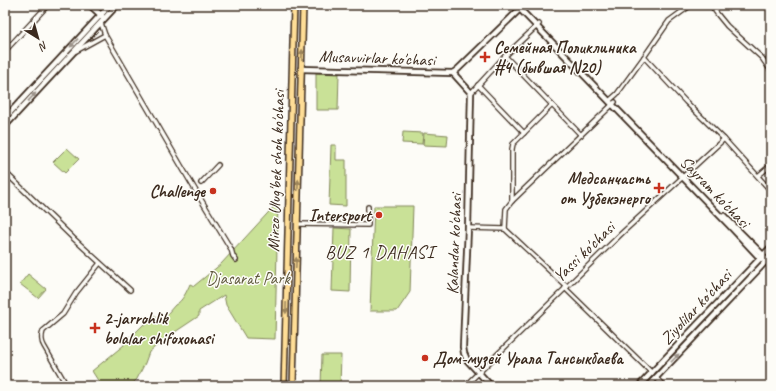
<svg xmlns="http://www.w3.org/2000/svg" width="776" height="391" viewBox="0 0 776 391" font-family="Caveat,sans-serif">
	<rect width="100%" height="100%" fill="#fdfcf7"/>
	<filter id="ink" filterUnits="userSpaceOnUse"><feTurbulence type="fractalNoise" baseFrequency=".025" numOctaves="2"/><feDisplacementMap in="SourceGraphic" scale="8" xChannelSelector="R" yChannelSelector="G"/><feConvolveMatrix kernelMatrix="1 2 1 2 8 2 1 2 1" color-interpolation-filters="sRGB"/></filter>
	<g filter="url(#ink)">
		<g fill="#c9e197" stroke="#82865a">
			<polygon points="316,73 339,74 338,110 316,110"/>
			<polygon points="403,132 423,133 422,144 402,143"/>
			<polygon points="424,133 448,135 447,146 423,145"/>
			<polygon points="331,145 336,145 336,160 346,160 346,206 329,205"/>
			<polygon points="67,148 79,159 65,173 53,162"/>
			<path d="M 278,202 L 275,339 L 246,338 L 226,305 L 224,295 L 199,311 L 199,316 L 166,338 L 149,352 L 145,363 L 137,379 L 132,384 L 129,384 L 126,386 L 96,386 L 99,382 L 92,371 L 124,345 L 125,339 L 132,336 L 144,324 L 145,325 L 154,315 L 161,321 L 175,305 C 182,302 187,291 190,284 L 194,286 L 221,264 Z"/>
			<polygon points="374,206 413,206 410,292 397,311 370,311"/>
			<polygon points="334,228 351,229 350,292 332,291"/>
			<polygon points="28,274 46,289 38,298 20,284"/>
			<polygon points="322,355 341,355 340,386 321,386"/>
		</g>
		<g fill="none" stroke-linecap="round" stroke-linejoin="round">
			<g stroke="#3b2a1e" stroke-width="6">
				<g id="street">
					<polyline points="711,5 718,15 727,26 762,58 771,71"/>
					<polyline points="101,23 105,35 197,193 231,249 233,256 236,260"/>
					<polyline points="5,51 48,5"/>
					<polyline points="76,51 105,35"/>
					<polyline points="505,56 581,135"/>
					<polyline points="644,57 686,102 724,139 771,191"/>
					<polyline points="478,85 524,133"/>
					<polyline points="471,93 505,56 539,24"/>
					<polyline points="609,101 617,94 644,57 669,21 691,5"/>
					<polyline points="5,172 73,238 130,290"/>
					<polyline points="758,176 771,165"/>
					<polyline points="201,183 218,165"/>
					<polyline points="512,201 512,149 513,144 552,105"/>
					<polyline points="297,224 368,225 368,207"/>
					<polyline points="468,228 505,229"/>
					<polyline points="505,229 506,209 512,201 615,102"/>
					<polyline points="505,229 567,287"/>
					<polyline points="565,288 652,373"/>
					<polyline points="656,378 664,386"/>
					<path d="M 67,386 L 44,346 C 41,341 41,337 43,331 L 63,314 L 76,293 L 100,263"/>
					<polyline points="465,386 622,233 724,139"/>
				</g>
			</g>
			<g stroke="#3b2a1e" stroke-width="8">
				<g id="secondary">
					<polyline points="90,5 102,16"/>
					<polyline points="516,5 729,225 760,258 766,261"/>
					<polyline points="301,69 453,73"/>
					<polyline points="453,73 471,93 468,228 463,347 464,353 467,360 491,386"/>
					<polyline points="453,73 458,69 522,7"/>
					<polyline points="5,118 110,5"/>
					<polyline points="5,126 117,5"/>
					<polyline points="724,216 763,255 766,261"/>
					<polyline points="639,386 771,247"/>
					<polyline points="648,386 771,256"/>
				</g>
			</g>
			<g stroke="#3b2a1e" stroke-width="8">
				<g id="primary">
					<polyline points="284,386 294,5"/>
					<polyline points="293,386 303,5"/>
				</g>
			</g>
			<use href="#street" stroke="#fdfcf7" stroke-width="3.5"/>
			<use href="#secondary" stroke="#fdfcf7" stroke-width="4.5"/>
			<use href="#primary" stroke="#fedd96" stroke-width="5"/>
		</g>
		<defs><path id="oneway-solid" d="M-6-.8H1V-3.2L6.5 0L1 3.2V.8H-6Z"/></defs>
		<g fill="#9c938a">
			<use href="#oneway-solid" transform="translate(74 43) rotate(133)"/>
			<use href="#oneway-solid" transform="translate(32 97) rotate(-47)"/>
			<use href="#oneway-solid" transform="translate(675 358) rotate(-46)"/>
		</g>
		<g fill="#9c845a">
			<use href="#oneway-solid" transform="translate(302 55) rotate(-89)"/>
			<use href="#oneway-solid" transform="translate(298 185) rotate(-88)"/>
			<use href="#oneway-solid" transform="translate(296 263) rotate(-88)"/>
			<use href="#oneway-solid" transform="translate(286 308) rotate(91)"/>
		</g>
	</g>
	<g fill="#c8321e" stroke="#fdfcf7" stroke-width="1.5">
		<path d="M483 51h4v4h4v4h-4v4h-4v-4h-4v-4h4z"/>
		<path d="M657 182h4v4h4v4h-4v4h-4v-4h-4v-4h4z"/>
		<circle cx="213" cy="191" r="4"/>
		<circle cx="379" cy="215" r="4"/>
		<path d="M93 322h4v4h4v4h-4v4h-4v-4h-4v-4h4z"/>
		<circle cx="425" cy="358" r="4"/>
	</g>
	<g text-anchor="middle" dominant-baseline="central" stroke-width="3" stroke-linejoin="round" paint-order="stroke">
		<g font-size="17" font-weight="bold" fill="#3b2a1e" stroke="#fdfcf7" text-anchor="start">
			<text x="494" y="47">Семейная Поликлиника<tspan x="494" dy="20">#4 (бывшая N20)</tspan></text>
			<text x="650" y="178" text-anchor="end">Медсанчасть<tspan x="650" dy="20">от Узбекэнерго</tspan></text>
			<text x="205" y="191" text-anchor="end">Challenge</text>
			<text x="371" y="215" text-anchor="end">Intersport</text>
			<text x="104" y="318">2-jarrohlik<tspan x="104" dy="20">bolalar shifoxonasi</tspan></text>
			<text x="433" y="358">Дом-музей Урала Тансыкбаева</text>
		</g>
		<g font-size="17" fill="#3b2a1e" stroke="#fdfcf7">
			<text transform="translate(377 58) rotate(2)">Musavvirlar ko'chasi</text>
			<text transform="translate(276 171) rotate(-88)">Mirzo Ulug'bek shoh ko'chasi</text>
			<text transform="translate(715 192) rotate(46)">Sayram ko'chasi</text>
			<text transform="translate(454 244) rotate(-88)">Kalandar ko'chasi</text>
			<text transform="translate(584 252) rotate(-44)">Yassi ko'chasi</text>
			<text transform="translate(696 307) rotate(-47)">Ziyolilar ko'chasi</text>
		</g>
		<g font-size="17" fill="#5e583c" stroke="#fdfcf7">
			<text x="248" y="278">Djasarat Park</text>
		</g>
		<g font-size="18" letter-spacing="1" fill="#3b2a1e" stroke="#fdfcf7">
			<text x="380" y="252">BUZ 1 DAHASI</text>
		</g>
	</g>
	<rect width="776" height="391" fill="none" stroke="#fdfcf7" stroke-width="20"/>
	<rect x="10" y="10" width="756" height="371" fill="none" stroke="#3b2a1e" stroke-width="1.5" filter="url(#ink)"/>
	<g transform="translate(38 38) rotate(143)" stroke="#fdfcf7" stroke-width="3" paint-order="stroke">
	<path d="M0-3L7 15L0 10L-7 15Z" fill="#3b2a1e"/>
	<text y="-6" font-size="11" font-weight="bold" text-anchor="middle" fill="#3b2a1e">N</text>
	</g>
</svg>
